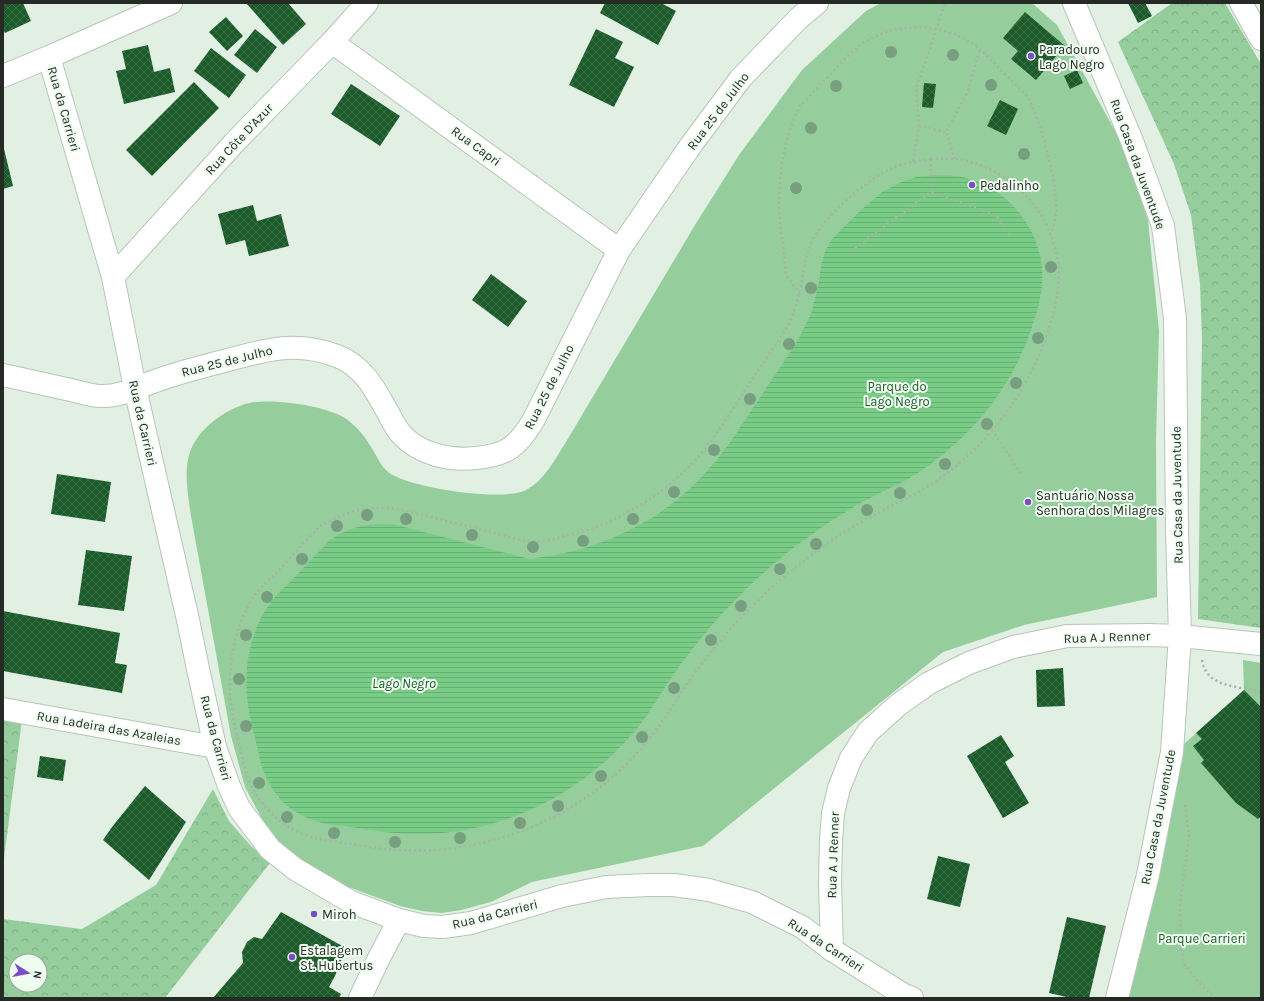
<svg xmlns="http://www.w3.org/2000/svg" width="1264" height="1001" viewBox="0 0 1264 1001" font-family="Karla,sans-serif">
	<defs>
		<pattern id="forest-crowns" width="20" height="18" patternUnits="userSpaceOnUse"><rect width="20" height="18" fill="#96cd9c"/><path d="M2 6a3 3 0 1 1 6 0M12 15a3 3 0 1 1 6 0" fill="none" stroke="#81b086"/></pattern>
		<pattern id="water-rules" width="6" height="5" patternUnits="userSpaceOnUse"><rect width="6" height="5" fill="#79cc85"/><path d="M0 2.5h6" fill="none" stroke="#68af73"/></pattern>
		<pattern id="building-cross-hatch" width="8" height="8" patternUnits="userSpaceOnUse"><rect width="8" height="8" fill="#1b5b2a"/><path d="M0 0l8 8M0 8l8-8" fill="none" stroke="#3c6f48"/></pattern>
	</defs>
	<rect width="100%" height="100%" fill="#e1f0e2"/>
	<g fill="url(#forest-crowns)" fill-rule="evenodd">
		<polygon points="1172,3 1225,3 1261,64 1261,628 1198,619 1202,338 1200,284 1191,215 1174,164 1118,42"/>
		<polygon points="3,717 22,720 3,866"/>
		<path d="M 213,789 L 229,821 L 250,845 L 270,863 L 165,998 L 3,998 L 3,919 L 82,929 L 156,885 ZM 16,961 L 40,961 L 40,985 L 16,985 Z"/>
	</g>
	<g fill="#96cd9c">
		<path d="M 881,3 L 1032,3 L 1057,25 L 1121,142 L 1148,220 L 1159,331 L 1156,440 L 1157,597 L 1024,625 L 943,652 L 703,846 L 532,882 L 491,902 L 461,910 L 442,913 L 422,911 L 400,906 L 316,875 L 271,836 L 245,787 L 231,736 L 191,516 C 188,494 182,466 193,445 C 203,426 224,411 245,404 C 268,397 324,405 345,418 C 355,425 365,436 371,447 C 377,456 380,465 388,472 C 408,488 504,502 526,490 C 545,480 555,459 566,442 L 695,225 L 739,155 L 802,70 L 866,11 Z"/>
		<polygon points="1243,660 1261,663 1261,998 1129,998 1183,745 1244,690"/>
	</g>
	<path fill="url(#water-rules)" d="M 933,175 C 945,175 958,175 970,179 C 999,188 1022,210 1034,237 C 1047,267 1043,295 1033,324 C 1014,384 974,435 922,470 C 906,482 887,489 870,498 C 831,519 793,546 760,576 C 729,604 700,637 676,671 C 662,691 650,713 634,732 C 582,793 506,832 426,834 C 400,835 376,831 351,827 C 339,825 326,825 315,821 C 284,811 266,787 259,756 C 256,739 250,722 248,705 C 243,673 249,632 269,605 C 274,597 282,590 289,583 C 303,569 316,554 330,540 C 351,526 371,522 396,525 L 530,559 L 556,555 L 582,549 L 608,540 L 632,529 L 655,516 L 677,500 L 697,482 L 715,462 L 731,441 L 797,342 L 811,314 L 819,282 L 821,266 L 825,251 L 832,239 L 860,211 L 882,192 L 899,183 L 916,177 Z"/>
	<g fill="url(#building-cross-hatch)">
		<polygon points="3,3 23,3 31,21 5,33 3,29"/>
		<polygon points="246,3 288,3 306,24 283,45"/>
		<polygon points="605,3 661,3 676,11 658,45 600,13"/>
		<polygon points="1128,3 1145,3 1152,16 1138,23"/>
		<polygon points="1025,12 1065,46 1036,80 1011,59 1018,51 1003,38"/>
		<polygon points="226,17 243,36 227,51 209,32"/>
		<polygon points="255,29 277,47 257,73 234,55"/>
		<polygon points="596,29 623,42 615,58 634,67 614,107 569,85"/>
		<polygon points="148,45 154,72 170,68 175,92 124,104 116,71 126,69 122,51"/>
		<polygon points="211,48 246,75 229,98 194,71"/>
		<polygon points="1077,70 1083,83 1070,89 1064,76"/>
		<polygon points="194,82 219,108 152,176 126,150"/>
		<polygon points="924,83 936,84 933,108 922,107"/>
		<polygon points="351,84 400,116 380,146 331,114"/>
		<polygon points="1000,100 1018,109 1006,135 987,126"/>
		<polygon points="4,149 13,186 3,189 3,150"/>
		<polygon points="253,205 257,221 281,214 289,246 249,256 245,240 226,245 218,214"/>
		<polygon points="491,274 527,301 508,327 472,300"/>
		<polygon points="57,474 111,482 105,522 51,514"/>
		<polygon points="86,550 132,556 124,611 78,605"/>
		<polygon points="3,611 120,633 115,663 127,665 122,693 3,671"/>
		<polygon points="1063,668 1065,706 1037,707 1036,670"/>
		<polygon points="1244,690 1261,707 1261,816 1258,819 1236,803 1201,763 1204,760 1193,746 1202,739 1196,733"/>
		<polygon points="1001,735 1014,756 1005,762 1029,803 1003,818 967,756"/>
		<polygon points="40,756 66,760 63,781 37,777"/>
		<polygon points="145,786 186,822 149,880 103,840 112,827"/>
		<polygon points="938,856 970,864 960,907 927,899"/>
		<polygon points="281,912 346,948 335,976 329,987 341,994 339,998 213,998 243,963 242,952 247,942 254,937 262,939"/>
		<polygon points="1067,917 1106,926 1089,998 1071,998 1049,993"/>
	</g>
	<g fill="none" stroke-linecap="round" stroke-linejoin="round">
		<g stroke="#b7c5b8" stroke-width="24">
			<g id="minor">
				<polyline points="1074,3 1132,141 1163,226 1175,318 1177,531 1180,636 1172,752 1148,875 1117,998"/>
				<polyline points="1241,3 1261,39"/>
				<polyline points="332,42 619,250"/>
				<polyline points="49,57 113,277 135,388 188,620 197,664 215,747 229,786 239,808 270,849 295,869 351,902 399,920 424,926 443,927 471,923 562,896 606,887 648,885 674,885 709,890 752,902 802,927 832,950 904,995 912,998"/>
				<polyline points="3,76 49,57 171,3"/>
				<polyline points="113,277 234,143 332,42 367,3"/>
				<path d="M 3,375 C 26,380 48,385 71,390 C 80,392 91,396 100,396 C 121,397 140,386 158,380 C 181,372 204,366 228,360 C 268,349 297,341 337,356 C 362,365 375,389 387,411 C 391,418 395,427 401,434 C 419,454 449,461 476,458 C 507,455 517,447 533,421 L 619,250 L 691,145 L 741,78 L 799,18 L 817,3"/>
				<polyline points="3,709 215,747"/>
				<polyline points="832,950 830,882 831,841 833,813 839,788 851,758 868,732 898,705 929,683 969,663 1013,647 1067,636 1149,635 1180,636 1261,644"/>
				<polyline points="360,998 378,960 399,920"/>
			</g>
		</g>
		<g stroke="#a7b3a7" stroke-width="2.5" stroke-dasharray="2 3" stroke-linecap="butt">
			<polyline points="919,126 946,132"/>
			<path d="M 931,159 C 938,159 947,158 955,159 C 994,163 1030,191 1047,226 C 1065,263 1060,296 1047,334 C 1026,396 983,452 927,487 C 911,497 894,504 878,513 C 839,533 801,561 768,591 C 739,618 712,648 690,680 C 676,700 664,720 649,739 C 589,814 493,856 398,850 C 379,849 361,845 343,843 C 332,841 321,840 311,837 C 278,827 252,799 244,765 C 240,747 235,729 232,711 C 226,673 233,628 254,596 C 260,588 269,580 276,573 C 290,558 305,542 319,527 C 345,511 369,505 398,509 C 428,516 457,524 487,531 C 501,534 515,540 529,541 C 542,543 557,538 569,535 C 620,523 669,492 703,451 C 720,430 735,406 750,382 C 763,362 779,343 790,321 C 802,297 801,272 809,248 C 818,220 866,180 892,168 C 904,163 917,161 931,159 Z"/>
			<polyline points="931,159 931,192"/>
			<polyline points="955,159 946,132 967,93 980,49"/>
			<polyline points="913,161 919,126 916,88 926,61 945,3"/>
			<polyline points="851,251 931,192 997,216 1009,235"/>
			<polyline points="800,294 786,275 784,251 780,224 779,196 781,169 785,147 791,127 799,107 848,56 860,45 874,37 889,31 905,28 921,27 937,29 952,33 967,40 980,49 1029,98 1040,126 1048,155 1054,182 1057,211 1051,234"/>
			<polyline points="992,430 1021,474"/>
			<path d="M 1202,660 C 1206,688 1240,686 1261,692"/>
			<polyline points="1185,805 1189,835 1180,905 1181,951 1185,965 1199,983 1215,998"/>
		</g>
		<use href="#minor" stroke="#fff" stroke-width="22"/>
	</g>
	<g fill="#779e7e">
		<circle cx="891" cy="52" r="6"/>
		<circle cx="953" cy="55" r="6"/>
		<circle cx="991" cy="85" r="6"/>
		<circle cx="836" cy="86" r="6"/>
		<circle cx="811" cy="128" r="6"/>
		<circle cx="1024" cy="154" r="6"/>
		<circle cx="796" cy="188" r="6"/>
		<circle cx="1051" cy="267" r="6"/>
		<circle cx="811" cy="288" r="6"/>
		<circle cx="1038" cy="338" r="6"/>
		<circle cx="789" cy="344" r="6"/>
		<circle cx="1016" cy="383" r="6"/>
		<circle cx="750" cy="399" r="6"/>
		<circle cx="987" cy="424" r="6"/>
		<circle cx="714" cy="450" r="6"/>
		<circle cx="945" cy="464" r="6"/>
		<circle cx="674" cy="492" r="6"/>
		<circle cx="900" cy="493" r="6"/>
		<circle cx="867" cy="510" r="6"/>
		<circle cx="367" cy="515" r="6"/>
		<circle cx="406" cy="519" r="6"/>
		<circle cx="633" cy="519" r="6"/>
		<circle cx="337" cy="526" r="6"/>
		<circle cx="472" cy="535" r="6"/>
		<circle cx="583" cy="541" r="6"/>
		<circle cx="816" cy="544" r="6"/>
		<circle cx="533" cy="547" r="6"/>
		<circle cx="302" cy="559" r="6"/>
		<circle cx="780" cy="569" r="6"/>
		<circle cx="267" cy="597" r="6"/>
		<circle cx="741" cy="606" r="6"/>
		<circle cx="246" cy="635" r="6"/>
		<circle cx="711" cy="640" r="6"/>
		<circle cx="239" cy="679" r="6"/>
		<circle cx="674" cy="688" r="6"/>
		<circle cx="246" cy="726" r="6"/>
		<circle cx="642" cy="737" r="6"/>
		<circle cx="601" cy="776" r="6"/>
		<circle cx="259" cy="783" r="6"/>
		<circle cx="558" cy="806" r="6"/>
		<circle cx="287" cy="817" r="6"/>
		<circle cx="520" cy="823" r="6"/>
		<circle cx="334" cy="833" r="6"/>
		<circle cx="460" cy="838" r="6"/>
		<circle cx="395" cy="842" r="6"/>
	</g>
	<g fill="#7a4cc5" stroke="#eefdef" stroke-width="1.5">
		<circle cx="1031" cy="56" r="4"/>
		<circle cx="972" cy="185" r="4"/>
		<circle cx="1028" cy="502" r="4"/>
		<circle cx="314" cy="914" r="4"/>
		<circle cx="292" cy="957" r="4"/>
	</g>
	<g text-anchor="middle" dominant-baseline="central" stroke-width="4" stroke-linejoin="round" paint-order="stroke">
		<g font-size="13" fill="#252a25" stroke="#eefdef" text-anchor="start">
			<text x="1039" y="49">Paradouro<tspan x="1039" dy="15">Lago Negro</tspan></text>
			<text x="980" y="185">Pedalinho</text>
			<text x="1036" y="495">Santuário Nossa<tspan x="1036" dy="15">Senhora dos Milagres</tspan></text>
			<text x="322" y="914">Miroh</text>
			<text x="300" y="950">Estalagem<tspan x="300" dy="15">St. Hubertus</tspan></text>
		</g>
		<g font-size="13" fill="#252a25" stroke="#eefdef">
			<text transform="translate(64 109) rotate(74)">Rua da Carrieri</text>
			<text transform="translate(718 111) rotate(-53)">Rua 25 de Julho</text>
			<text transform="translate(239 139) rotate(-47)">Rua Côte D'Azur</text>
			<text transform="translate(476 146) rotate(36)">Rua Capri</text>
			<text transform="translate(1138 164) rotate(70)">Rua Casa da Juventude</text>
			<text transform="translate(227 361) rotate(-14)">Rua 25 de Julho</text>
			<text transform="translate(549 387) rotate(-63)">Rua 25 de Julho</text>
			<text transform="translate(143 423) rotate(77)">Rua da Carrieri</text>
			<text transform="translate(1177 495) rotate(-91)">Rua Casa da Juventude</text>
			<text transform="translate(1107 637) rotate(-2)">Rua A J Renner</text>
			<text transform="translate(109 728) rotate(10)">Rua Ladeira das Azaleias</text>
			<text transform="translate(216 738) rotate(75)">Rua da Carrieri</text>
			<text transform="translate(1158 817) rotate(-79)">Rua Casa da Juventude</text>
			<text transform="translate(833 855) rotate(-88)">Rua A J Renner</text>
			<text transform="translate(495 914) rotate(-14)">Rua da Carrieri</text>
			<text transform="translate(826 945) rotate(33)">Rua da Carrieri</text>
		</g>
		<g font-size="13" fill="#215a2c" stroke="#eefdef">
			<text x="897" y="386">Parque do<tspan x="897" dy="15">Lago Negro</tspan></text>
			<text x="1202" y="938">Parque Carrieri</text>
		</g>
		<g font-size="14" font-style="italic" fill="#1e5729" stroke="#eefdef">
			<text x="404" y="683">Lago Negro</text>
		</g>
	</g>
	<rect width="1264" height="1001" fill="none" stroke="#252a25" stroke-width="8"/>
	<g transform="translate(28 973) rotate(101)"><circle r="19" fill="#eefdef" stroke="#9ea99e"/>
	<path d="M0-3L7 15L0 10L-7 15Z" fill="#7a4cc5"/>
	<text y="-6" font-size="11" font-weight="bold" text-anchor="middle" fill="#252a25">N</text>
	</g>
</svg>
